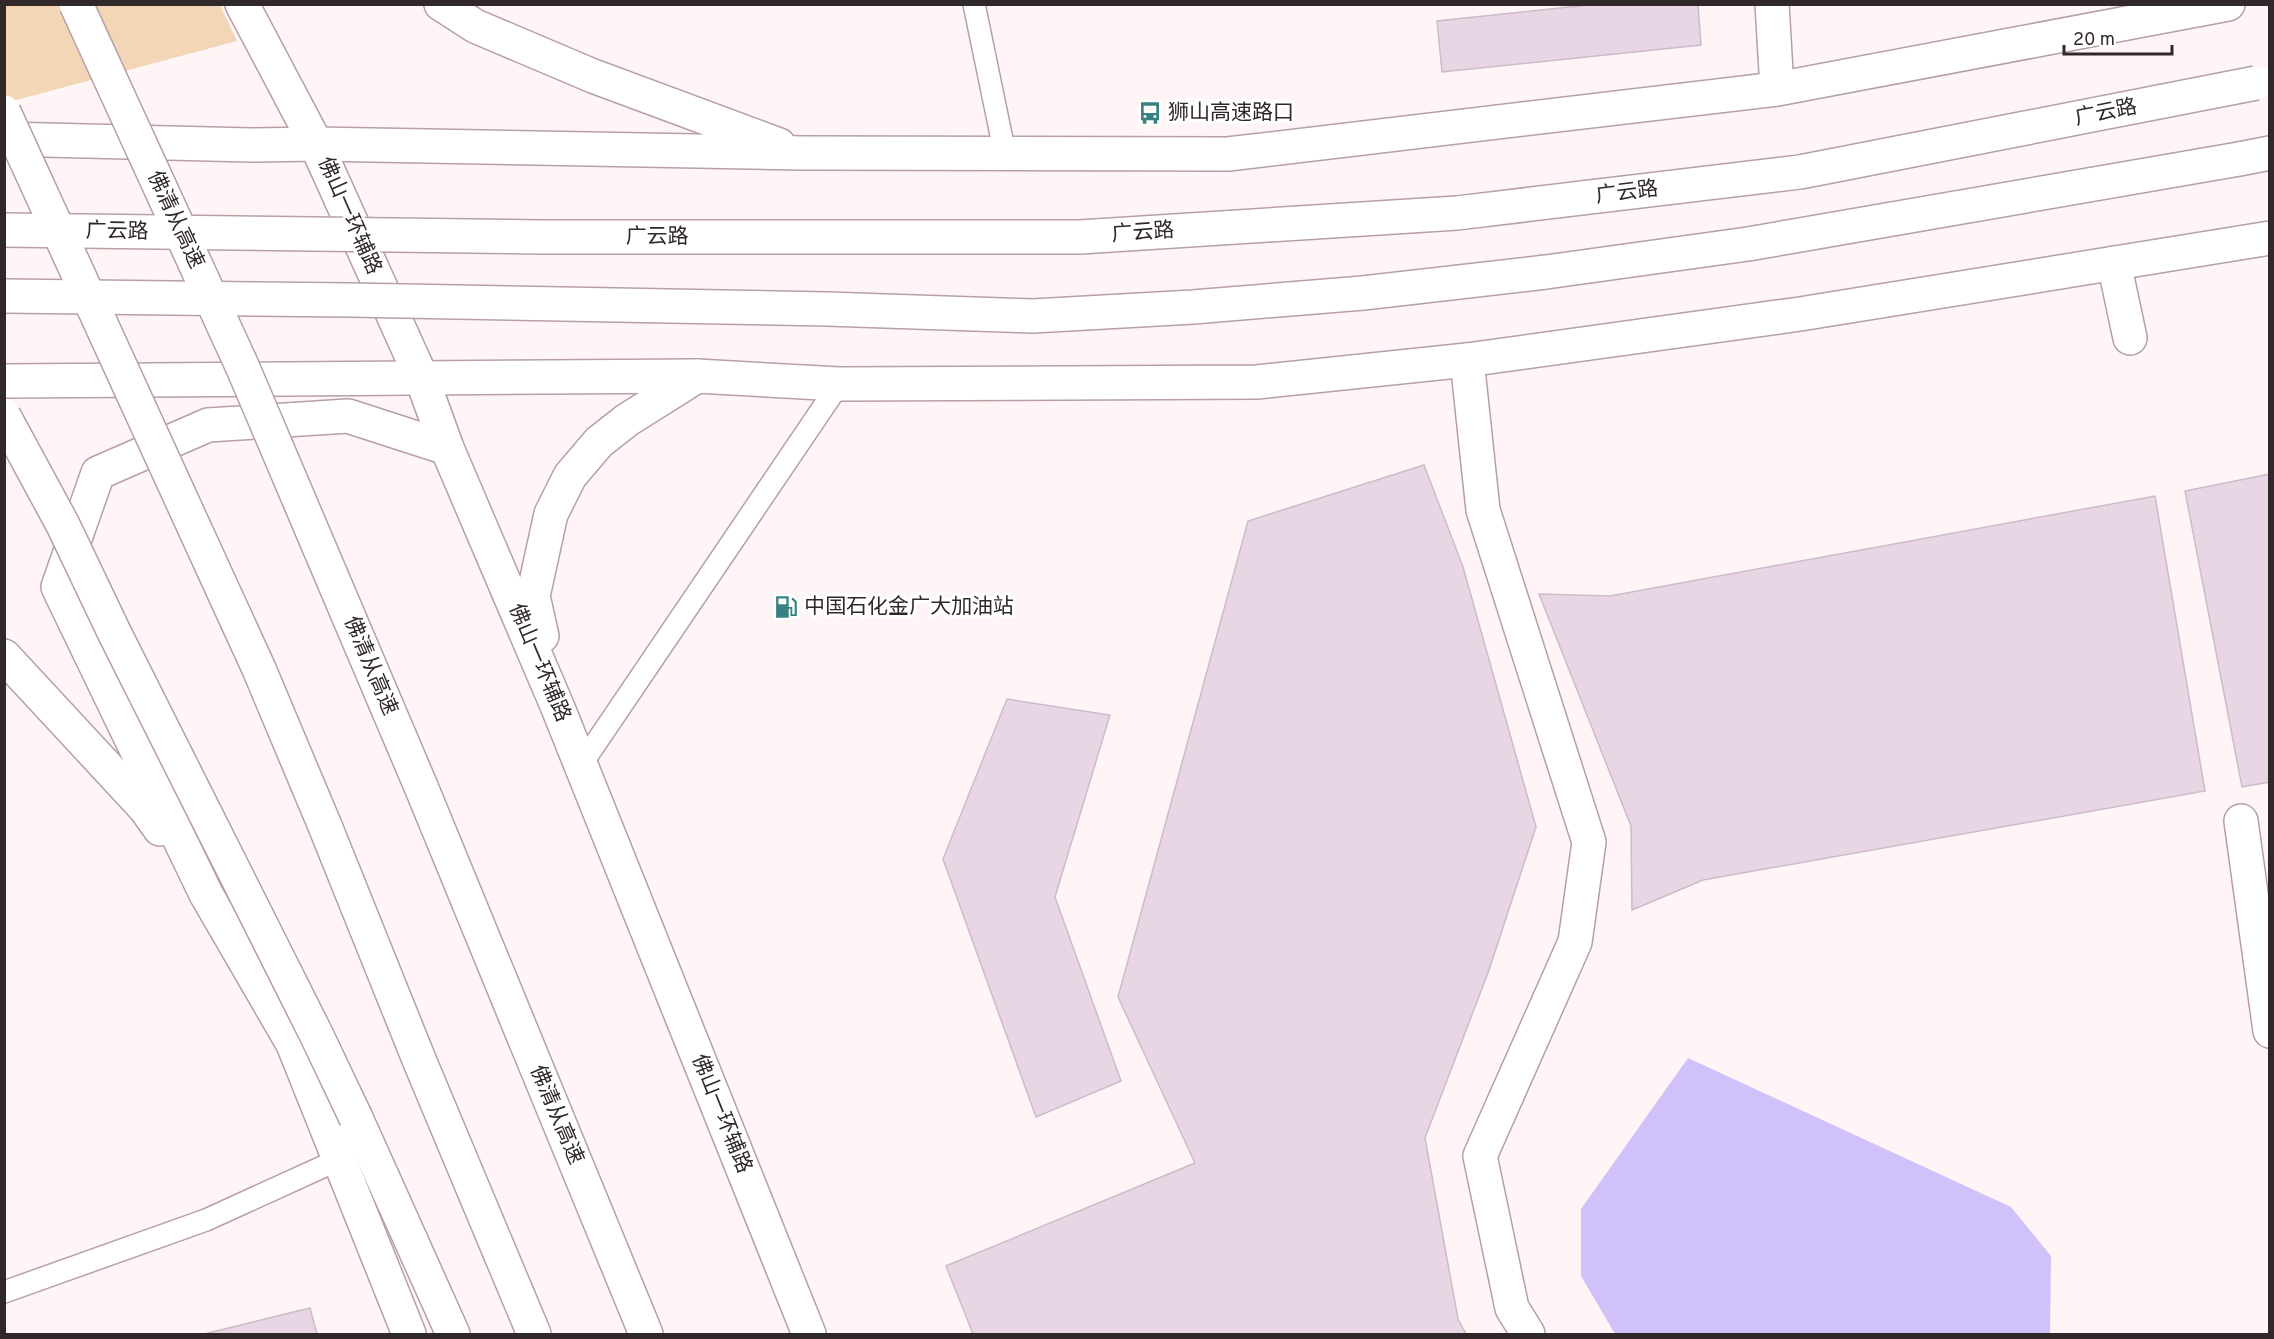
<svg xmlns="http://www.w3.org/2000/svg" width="2274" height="1339" viewBox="0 0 2274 1339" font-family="Overpass,'Noto Sans SC',sans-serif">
	<rect width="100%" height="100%" fill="#fff5f6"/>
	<polygon fill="#f2d6b5" points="5,5 220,5 237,41 5,103"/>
	<polygon fill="#d0c1fa" points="1688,1058 2011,1207 2051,1256 2050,1334 1615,1334 1581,1276 1581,1209"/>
	<g fill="#e8d6e5" stroke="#cdbbca" stroke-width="1.5">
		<polygon points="1598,4 1698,4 1701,45 1442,72 1437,21"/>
		<polygon points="1424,465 1463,567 1536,827 1489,970 1425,1138 1458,1319 1466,1334 973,1334 946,1266 1195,1163 1118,997 1248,521"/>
		<polygon points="2270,474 2270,782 2242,787 2185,491"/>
		<polygon points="2155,496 2205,791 1703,880 1632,910 1631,826 1539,594 1610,596"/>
		<polygon points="1007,699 1110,715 1055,897 1121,1081 1036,1117 943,859"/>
		<polygon points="310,1308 317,1334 204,1334"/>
	</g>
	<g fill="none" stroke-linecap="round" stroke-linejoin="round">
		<g stroke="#b79fa4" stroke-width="24">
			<g id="service">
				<polyline points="974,4 1005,154"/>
				<polyline points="581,765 839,384"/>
				<polyline points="4,1292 206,1220 340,1159"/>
			</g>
		</g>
		<g stroke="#b79fa4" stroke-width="36">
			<g id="minor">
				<polyline points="1772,4 1777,89"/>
				<polyline points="2114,263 2130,338"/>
				<polyline points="1467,360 1483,510 1589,842 1575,942 1480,1156 1512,1308 1528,1334"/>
				<polyline points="2241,821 2270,1031"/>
			</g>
		</g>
		<g stroke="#b79fa4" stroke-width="36">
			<g id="secondary">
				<polyline points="242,4 316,144 422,379 447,448 558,708 809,1334"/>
				<polyline points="441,4 475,26 593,76 779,145"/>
				<polyline points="4,139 251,145 316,144 803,153 1228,154 1777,89 2228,4"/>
				<polyline points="4,381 697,376 839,384 1257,382 1467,360 1800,314 2270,238"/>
				<polyline points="542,636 533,596 551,514 570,476 599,442 627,420 697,376"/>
				<polyline points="4,656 145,808 160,829"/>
				<polyline points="356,1118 453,1334"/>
				<polyline points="409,1334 293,1044 206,894 58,587 98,473 208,425 348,416 447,448"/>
			</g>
		</g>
		<g stroke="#b79fa4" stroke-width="36">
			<polyline id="primary" points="2239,159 2270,153"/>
		</g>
		<g stroke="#b79fa4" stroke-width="36">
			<g id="motorway">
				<polyline points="422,789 646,1334"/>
				<polyline points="325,826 420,1062 534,1334"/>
			</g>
		</g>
		<use href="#service" stroke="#fff" stroke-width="21"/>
		<use href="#minor" stroke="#fff" stroke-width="33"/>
		<use href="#secondary" stroke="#fff" stroke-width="33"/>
		<use href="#primary" stroke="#fff" stroke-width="33"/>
		<use href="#motorway" stroke="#fff" stroke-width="33"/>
		<g stroke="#b79fa4" stroke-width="36" stroke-linecap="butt">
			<polyline id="secondary-bridge" points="4,416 63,525 114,632 316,1034 356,1118"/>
		</g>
		<g stroke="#b79fa4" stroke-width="36" stroke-linecap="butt">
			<g id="primary-bridge">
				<polyline points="4,230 541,237 1080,237 1457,213 1800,172 2256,83"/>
				<polyline points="4,296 350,300 827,309 1033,316 1193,307 1363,293 1546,272 1748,244 2239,159"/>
			</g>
		</g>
		<g stroke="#b79fa4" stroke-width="36" stroke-linecap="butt">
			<g id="motorway-bridge">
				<polyline points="76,4 243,368 422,789"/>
				<polyline points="4,112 259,669 325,826"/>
			</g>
		</g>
		<use href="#secondary-bridge" stroke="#fff" stroke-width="33"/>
		<use href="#primary-bridge" stroke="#fff" stroke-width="33"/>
		<use href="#motorway-bridge" stroke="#fff" stroke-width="33"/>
	</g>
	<defs>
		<g id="bus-bare" transform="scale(1.8)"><path d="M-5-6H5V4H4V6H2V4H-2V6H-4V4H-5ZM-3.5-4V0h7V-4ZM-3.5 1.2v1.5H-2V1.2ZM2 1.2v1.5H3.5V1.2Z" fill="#388182" stroke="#fff" stroke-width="2.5" paint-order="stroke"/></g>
		<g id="fuel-bare" transform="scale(1.8)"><path d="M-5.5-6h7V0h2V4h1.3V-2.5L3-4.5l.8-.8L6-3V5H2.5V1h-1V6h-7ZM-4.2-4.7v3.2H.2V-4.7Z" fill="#388182" stroke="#fff" stroke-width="2.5" paint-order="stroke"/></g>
	</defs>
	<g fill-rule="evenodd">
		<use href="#bus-bare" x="1150" y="113"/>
		<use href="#fuel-bare" x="786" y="607"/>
	</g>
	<g text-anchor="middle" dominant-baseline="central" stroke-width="6" stroke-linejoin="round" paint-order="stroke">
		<g font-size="21" fill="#31282a" stroke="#fff" text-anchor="start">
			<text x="1168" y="113">狮山高速路口</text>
			<text x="804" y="607">中国石化金广大加油站</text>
		</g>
		<g font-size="21" fill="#31282a" stroke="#fff">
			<text transform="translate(2106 113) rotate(-11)">广云路</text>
			<text transform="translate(1627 193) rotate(-7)">广云路</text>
			<text transform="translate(349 216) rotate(66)">佛山一环辅路</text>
			<text transform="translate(175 220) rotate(65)">佛清从高速</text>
			<text transform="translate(117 232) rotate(1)">广云路</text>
			<text transform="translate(1143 233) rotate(-4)">广云路</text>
			<text x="657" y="237">广云路</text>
			<text transform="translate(539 663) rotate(67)">佛山一环辅路</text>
			<text transform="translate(370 666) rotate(67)">佛清从高速</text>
			<text transform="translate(721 1114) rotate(68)">佛山一环辅路</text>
			<text transform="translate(556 1115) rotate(67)">佛清从高速</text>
		</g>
	</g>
	<rect width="2274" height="1339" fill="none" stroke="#31282a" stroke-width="12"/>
	<path d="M2064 45v9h108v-9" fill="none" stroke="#31282a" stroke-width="3"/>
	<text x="2073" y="45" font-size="18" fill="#31282a" stroke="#ffffff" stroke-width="4.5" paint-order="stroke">20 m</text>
</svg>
